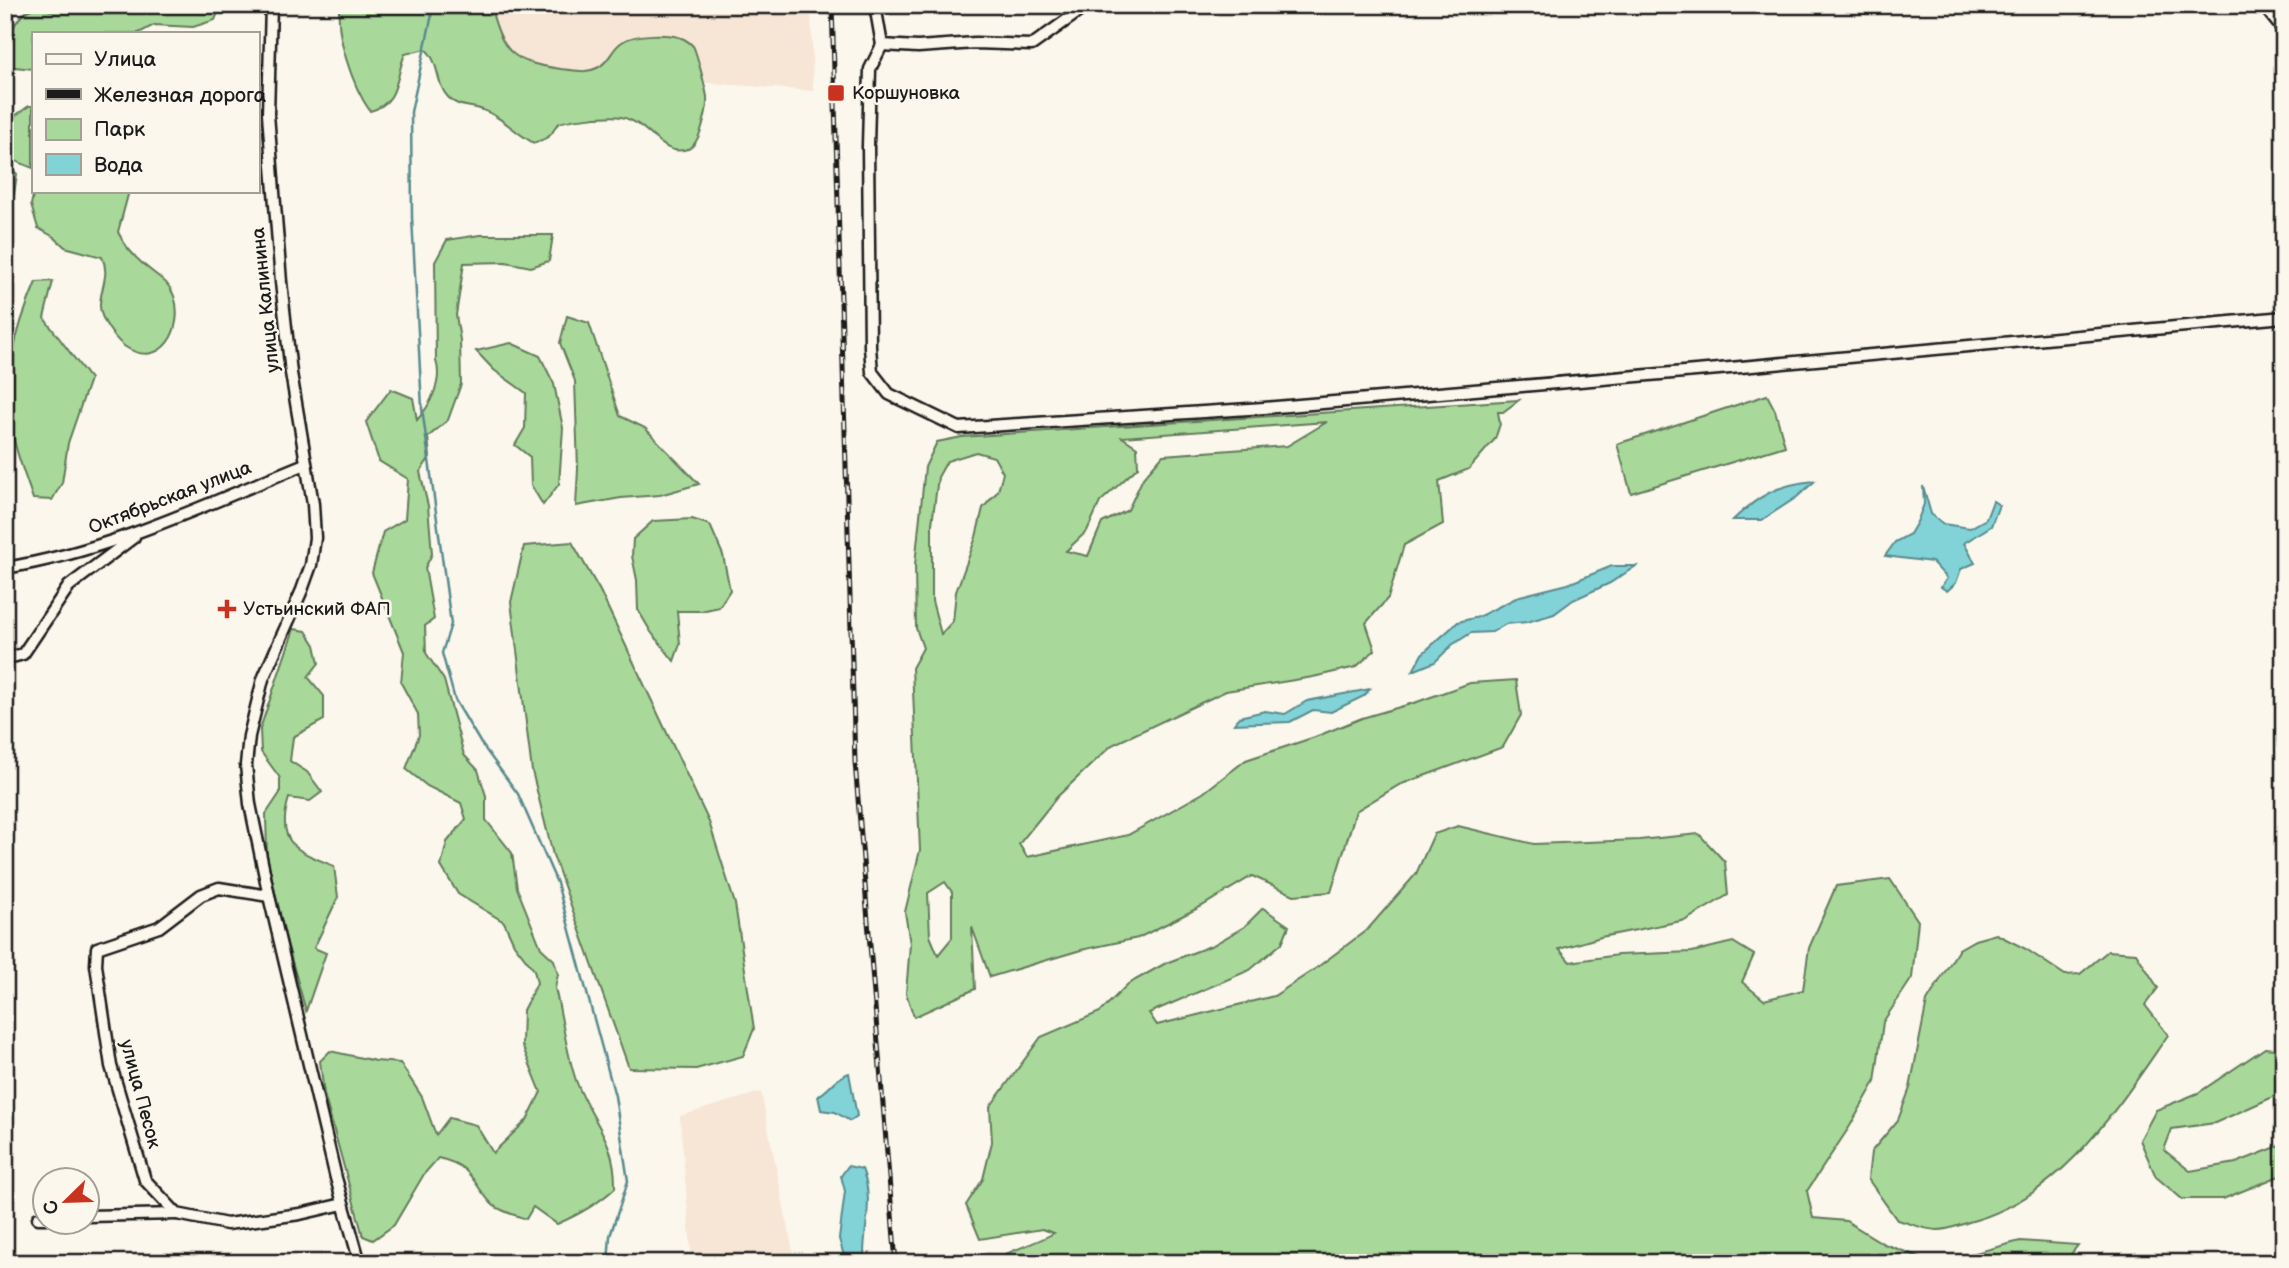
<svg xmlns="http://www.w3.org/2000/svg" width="2289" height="1268" viewBox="0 0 2289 1268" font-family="'Balsamiq Sans',sans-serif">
	<rect width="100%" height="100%" fill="#fbf7ec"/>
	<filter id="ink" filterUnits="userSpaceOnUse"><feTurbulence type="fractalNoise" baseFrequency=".0143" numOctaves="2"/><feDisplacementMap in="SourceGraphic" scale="14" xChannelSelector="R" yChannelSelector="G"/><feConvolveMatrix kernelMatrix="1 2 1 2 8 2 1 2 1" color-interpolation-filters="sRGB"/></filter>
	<g filter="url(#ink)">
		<g fill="#f7e5d5">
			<polygon points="471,5 811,5 813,91 474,65"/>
			<polygon points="761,1092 795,1263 692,1263 680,1116"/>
		</g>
		<g fill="#a9d99a" stroke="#627a5b" stroke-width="2" fill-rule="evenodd">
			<path d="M 65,5 L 202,8 L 214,10 L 217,15 L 215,20 L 193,27 L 154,25 L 139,33 L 33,33 L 33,69 L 5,66 C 5,44 12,15 36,7 L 52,11 Z"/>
			<path d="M 340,5 L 490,5 C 503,53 511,62 561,69 C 574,70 585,74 597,68 C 610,62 611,49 622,42 C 635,33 671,33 684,39 C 686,40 691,44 693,46 C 696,50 706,90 707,97 C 708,109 700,145 688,149 C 660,158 651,123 621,117 C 612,115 565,119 558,124 C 554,127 555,129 552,133 C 548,139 541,140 534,143 C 516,134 503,117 483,110 C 471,105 457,108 448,97 C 435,83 440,61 425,49 L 405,54 C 395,77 400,103 370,111 C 353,87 334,33 340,5 Z"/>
			<polygon points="29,106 33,106 33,168 13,160 5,151 5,123"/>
			<polygon points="5,163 17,174 14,194 5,200"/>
			<path d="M 34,191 L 129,191 L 118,232 C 125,247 136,259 149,269 C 160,278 169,282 174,296 C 185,327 162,372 124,346 C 114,338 99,318 100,304 C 101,287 110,274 102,257 L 65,247 L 54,237 L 38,228 L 31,205 Z"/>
			<path d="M 480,235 L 553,235 L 549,261 L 531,267 L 506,262 L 464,263 L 456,315 L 460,340 L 461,384 L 448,420 L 428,437 L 430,457 L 420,472 L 428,506 L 432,554 L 425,568 L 434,619 L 425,626 L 426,653 L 444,680 L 464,755 L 478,770 L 486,796 L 486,820 L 512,853 L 517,888 L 541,948 L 554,960 L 558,974 L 555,988 C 562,1016 567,1057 577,1083 C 593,1124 616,1139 615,1188 C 598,1204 578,1215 557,1224 L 533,1207 L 526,1219 C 516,1215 498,1211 491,1203 C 470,1180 473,1166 438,1158 L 424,1174 L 394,1225 L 373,1240 L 363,1236 L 324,1094 L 320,1061 L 330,1051 L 376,1061 L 400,1063 L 422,1097 L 436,1135 L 449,1118 L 476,1125 L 493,1153 L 527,1120 L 541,1092 L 522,1045 L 523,1010 L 537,983 L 534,970 L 514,944 L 504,922 L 458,894 L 441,866 L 447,842 L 466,819 L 461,803 L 427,786 L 406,769 L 419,735 L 418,714 L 401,683 L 404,652 L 372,573 L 383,532 L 405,519 L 408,479 L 379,461 L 366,422 L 391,389 L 413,398 L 417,420 C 430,406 443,381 436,361 L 435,262 L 447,240 Z"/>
			<path d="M 53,281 L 44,318 L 90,379 L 68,443 L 62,483 L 52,500 L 33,499 C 26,477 16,454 12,431 C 3,377 15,331 36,282 Z"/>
			<polygon points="567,316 589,323 620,416 645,428 699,484 660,495 621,498 576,506 578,469 575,381 560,343"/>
			<polygon points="511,343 540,356 554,384 563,428 559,484 543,505 531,485 530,457 515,445 525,428 526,393 494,370 476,351"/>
			<polygon points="1767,395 1775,410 1785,446 1631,493 1617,444"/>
			<path d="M 1519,400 L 1503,412 L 1498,412 L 1500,424 L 1495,439 L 1469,469 L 1439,481 L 1443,524 L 1404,545 L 1388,598 L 1366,623 L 1375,650 L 1356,667 L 1313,677 L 1226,691 L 1112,745 L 1057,797 L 1019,844 L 1027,857 L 1128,835 L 1203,793 L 1246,760 L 1315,737 L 1362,718 L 1417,702 L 1470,683 L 1516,680 L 1521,715 L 1503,747 L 1399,785 L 1356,811 L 1331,892 L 1294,895 L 1252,876 L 1202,906 L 1138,938 L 1081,950 L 990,977 L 972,927 L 975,989 L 914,1017 L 906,993 L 910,944 L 905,912 L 920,850 L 912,668 L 923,648 L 916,628 L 915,565 L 925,467 L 937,442 L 962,437 L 1105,427 ZM 1327,422 L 1287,446 L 1163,455 L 1143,478 L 1128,510 L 1102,523 L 1088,556 L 1066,551 L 1087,531 L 1100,502 L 1138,467 L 1137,447 L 1122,437 ZM 976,452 L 994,457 L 1003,473 L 998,491 L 983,508 L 976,537 L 956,592 L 953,621 L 941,634 L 932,601 L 932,524 L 938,477 L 947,461 ZM 945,882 L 952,892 L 952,938 L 938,955 L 930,936 L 928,893 Z"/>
			<polygon points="692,519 710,525 723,555 730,590 719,607 701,611 677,611 680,644 674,661 651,632 638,610 637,580 632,556 633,539 653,521"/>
			<polygon points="572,542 600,591 709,822 735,904 754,1029 743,1056 696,1069 629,1068 553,855 532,771 511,602 524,546"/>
			<path d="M 294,629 L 306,631 L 315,645 L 319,663 L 308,677 L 324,696 L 324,720 L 293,737 L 290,761 L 307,772 L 322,792 L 310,801 L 289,798 C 275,843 296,851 334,866 L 338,897 L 314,948 L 326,953 L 306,1011 L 283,929 L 267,855 L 266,814 L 280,793 L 280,778 L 261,752 L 260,729 Z"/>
			<path d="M 1458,826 L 1534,844 L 1639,840 L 1699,834 L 1725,862 L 1728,895 L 1686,920 L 1601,937 L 1559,949 L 1570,962 L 1618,955 L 1692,952 L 1733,942 L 1754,955 L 1742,982 L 1764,1000 L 1803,990 L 1809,948 L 1836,886 L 1890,879 L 1918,921 L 1912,978 L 1883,1022 L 1875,1082 L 1850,1126 L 1807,1191 L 1813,1218 L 1846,1221 L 1884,1244 L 1936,1263 L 988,1263 C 1009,1250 1033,1245 1054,1233 L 1042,1229 L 980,1239 L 966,1205 L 983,1179 L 992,1142 L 990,1107 L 1041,1037 L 1100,1012 L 1128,984 L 1166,963 L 1213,945 L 1244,927 L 1263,908 L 1289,926 L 1282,943 L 1250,970 L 1149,1013 L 1157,1025 L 1274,996 L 1315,969 L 1368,929 L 1416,874 L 1434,834 Z"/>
			<path d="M 1996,934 L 2026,949 L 2065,975 L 2080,974 L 2108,951 L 2136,953 L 2158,988 L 2145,1005 L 2168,1035 C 2117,1108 2061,1199 1969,1222 C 1960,1225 1948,1230 1938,1230 C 1925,1230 1910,1223 1897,1220 L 1868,1179 L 1871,1152 L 1898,1120 L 1910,1088 L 1927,1001 L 1959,949 L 1975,940 Z"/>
			<polygon points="2265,1048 2284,1050 2284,1092 2215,1123 2172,1129 2164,1150 2190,1171 2236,1163 2284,1144 2284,1174 2223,1199 2182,1199 2156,1177 2140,1140 2156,1110 2198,1093"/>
			<polygon points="2020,1241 2078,1245 2064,1263 1938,1263"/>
		</g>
		<g fill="#81d3d8" stroke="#598a8d" stroke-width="2">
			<path d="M 1815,481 L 1797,497 L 1762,520 L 1733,520 C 1759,495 1779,484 1815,481 Z"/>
			<polygon points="1923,486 1931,514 1943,524 1970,528 1986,519 1993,501 1999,505 1991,526 1964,543 1975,563 1961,569 1956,583 1947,591 1941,587 1947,578 1932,562 1885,556 1895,542 1910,534 1917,522 1924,504"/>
			<polygon points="1612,566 1636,566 1610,583 1573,600 1554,614 1527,622 1506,624 1492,632 1471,633 1452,645 1435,662 1413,671 1422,654 1458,622 1478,617 1520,596 1568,584"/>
			<polygon points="1370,689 1364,696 1331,712 1313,710 1290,722 1234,724 1239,717 1265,711 1285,714 1307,701"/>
			<path d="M 849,1073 L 857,1116 L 850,1121 L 835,1112 L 821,1110 L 818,1096 C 831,1089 833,1079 849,1073 Z"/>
			<path d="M 848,1166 L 862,1169 C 874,1198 864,1226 864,1255 L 856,1263 L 845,1259 L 839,1239 L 845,1191 L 841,1176 Z"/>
		</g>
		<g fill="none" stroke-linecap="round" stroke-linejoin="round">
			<polyline stroke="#598a8d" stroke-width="2.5" points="434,5 411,112 412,217 422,408 451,624 442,653 455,700 480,742 518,794 557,883 615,1096 628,1181 610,1236 608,1263"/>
			<g stroke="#1c1c1c" stroke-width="15">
				<g id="minor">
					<polyline points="271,5 268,114 281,282 291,373 313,504 315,538 311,565 302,590 263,679 249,736 246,765 250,804 269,896 336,1178 360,1263"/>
					<polyline points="875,5 882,45 870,69 868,146 870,347 872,372 889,394 959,428 1264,408 1719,369 2284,317"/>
					<polyline points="2263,5 2284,31"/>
					<polyline points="882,45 918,47 975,43 1032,45 1088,5"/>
					<path d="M 5,568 C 110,551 207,504 305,464"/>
					<polyline points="5,659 23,654 69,586 134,537"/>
					<polyline points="269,896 219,888 201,895 159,927 97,948 96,965 111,1066 145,1180 177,1214 227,1224 300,1214 343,1204"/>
					<polyline points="88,1216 177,1214"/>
					<polyline points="38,1218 46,1218"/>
				</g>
			</g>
			<use href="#minor" stroke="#fbf7ec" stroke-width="10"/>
			<g stroke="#1c1c1c" stroke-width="5">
				<polyline id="rail" points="832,5 855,762 896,1263"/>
			</g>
			<use href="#rail" stroke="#fbf7ec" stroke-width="2.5" stroke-dasharray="8" stroke-linecap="butt"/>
		</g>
	</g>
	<g fill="#c8321e" stroke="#fbf7ec" stroke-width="2.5">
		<rect x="827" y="84" width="18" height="18" rx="3.5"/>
		<path d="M223.5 598.5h7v7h7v7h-7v7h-7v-7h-7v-7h7z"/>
	</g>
	<g text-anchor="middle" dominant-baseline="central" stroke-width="5" stroke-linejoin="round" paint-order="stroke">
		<g font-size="19" fill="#1c1c1c" stroke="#fbf7ec" text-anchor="start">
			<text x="852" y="93">Коршуновка</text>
			<text x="243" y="609">Устьинский ФАП</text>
		</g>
		<g font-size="19" fill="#1c1c1c" stroke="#fbf7ec">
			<text transform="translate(266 300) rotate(-96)">улица Калинина</text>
			<text transform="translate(170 498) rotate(-21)">Октябрьская улица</text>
			<text transform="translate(140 1094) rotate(75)">улица Песок</text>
		</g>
	</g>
	<rect width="2289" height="1268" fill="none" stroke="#fbf7ec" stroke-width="28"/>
	<rect x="14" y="14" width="2261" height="1240" fill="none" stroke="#1c1c1c" stroke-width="2.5" filter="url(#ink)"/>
	<rect x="32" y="32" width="228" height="161" fill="#fbf7ec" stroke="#a29f99" stroke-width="2"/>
	<rect x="46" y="54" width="35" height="10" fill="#fbf7ec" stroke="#a29f99" stroke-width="2"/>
	<text x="94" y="66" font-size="21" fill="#1c1c1c">Улица</text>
	<rect x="46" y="89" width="35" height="10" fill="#1c1c1c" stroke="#a29f99" stroke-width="2"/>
	<text x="94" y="102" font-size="21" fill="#1c1c1c">Железная дорога</text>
	<rect x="46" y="119" width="35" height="21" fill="#a9d99a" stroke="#a29f99" stroke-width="2"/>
	<text x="94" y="136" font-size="21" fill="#1c1c1c">Парк</text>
	<rect x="46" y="154" width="35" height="21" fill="#81d3d8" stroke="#a29f99" stroke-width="2"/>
	<text x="94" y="172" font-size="21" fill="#1c1c1c">Вода</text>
	<g transform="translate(66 1201) rotate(247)"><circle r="33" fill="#fbf7ec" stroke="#a29f99" stroke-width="2"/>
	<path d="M0-5L12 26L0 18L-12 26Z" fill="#c8321e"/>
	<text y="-10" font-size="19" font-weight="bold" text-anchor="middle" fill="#1c1c1c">С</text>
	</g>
</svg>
